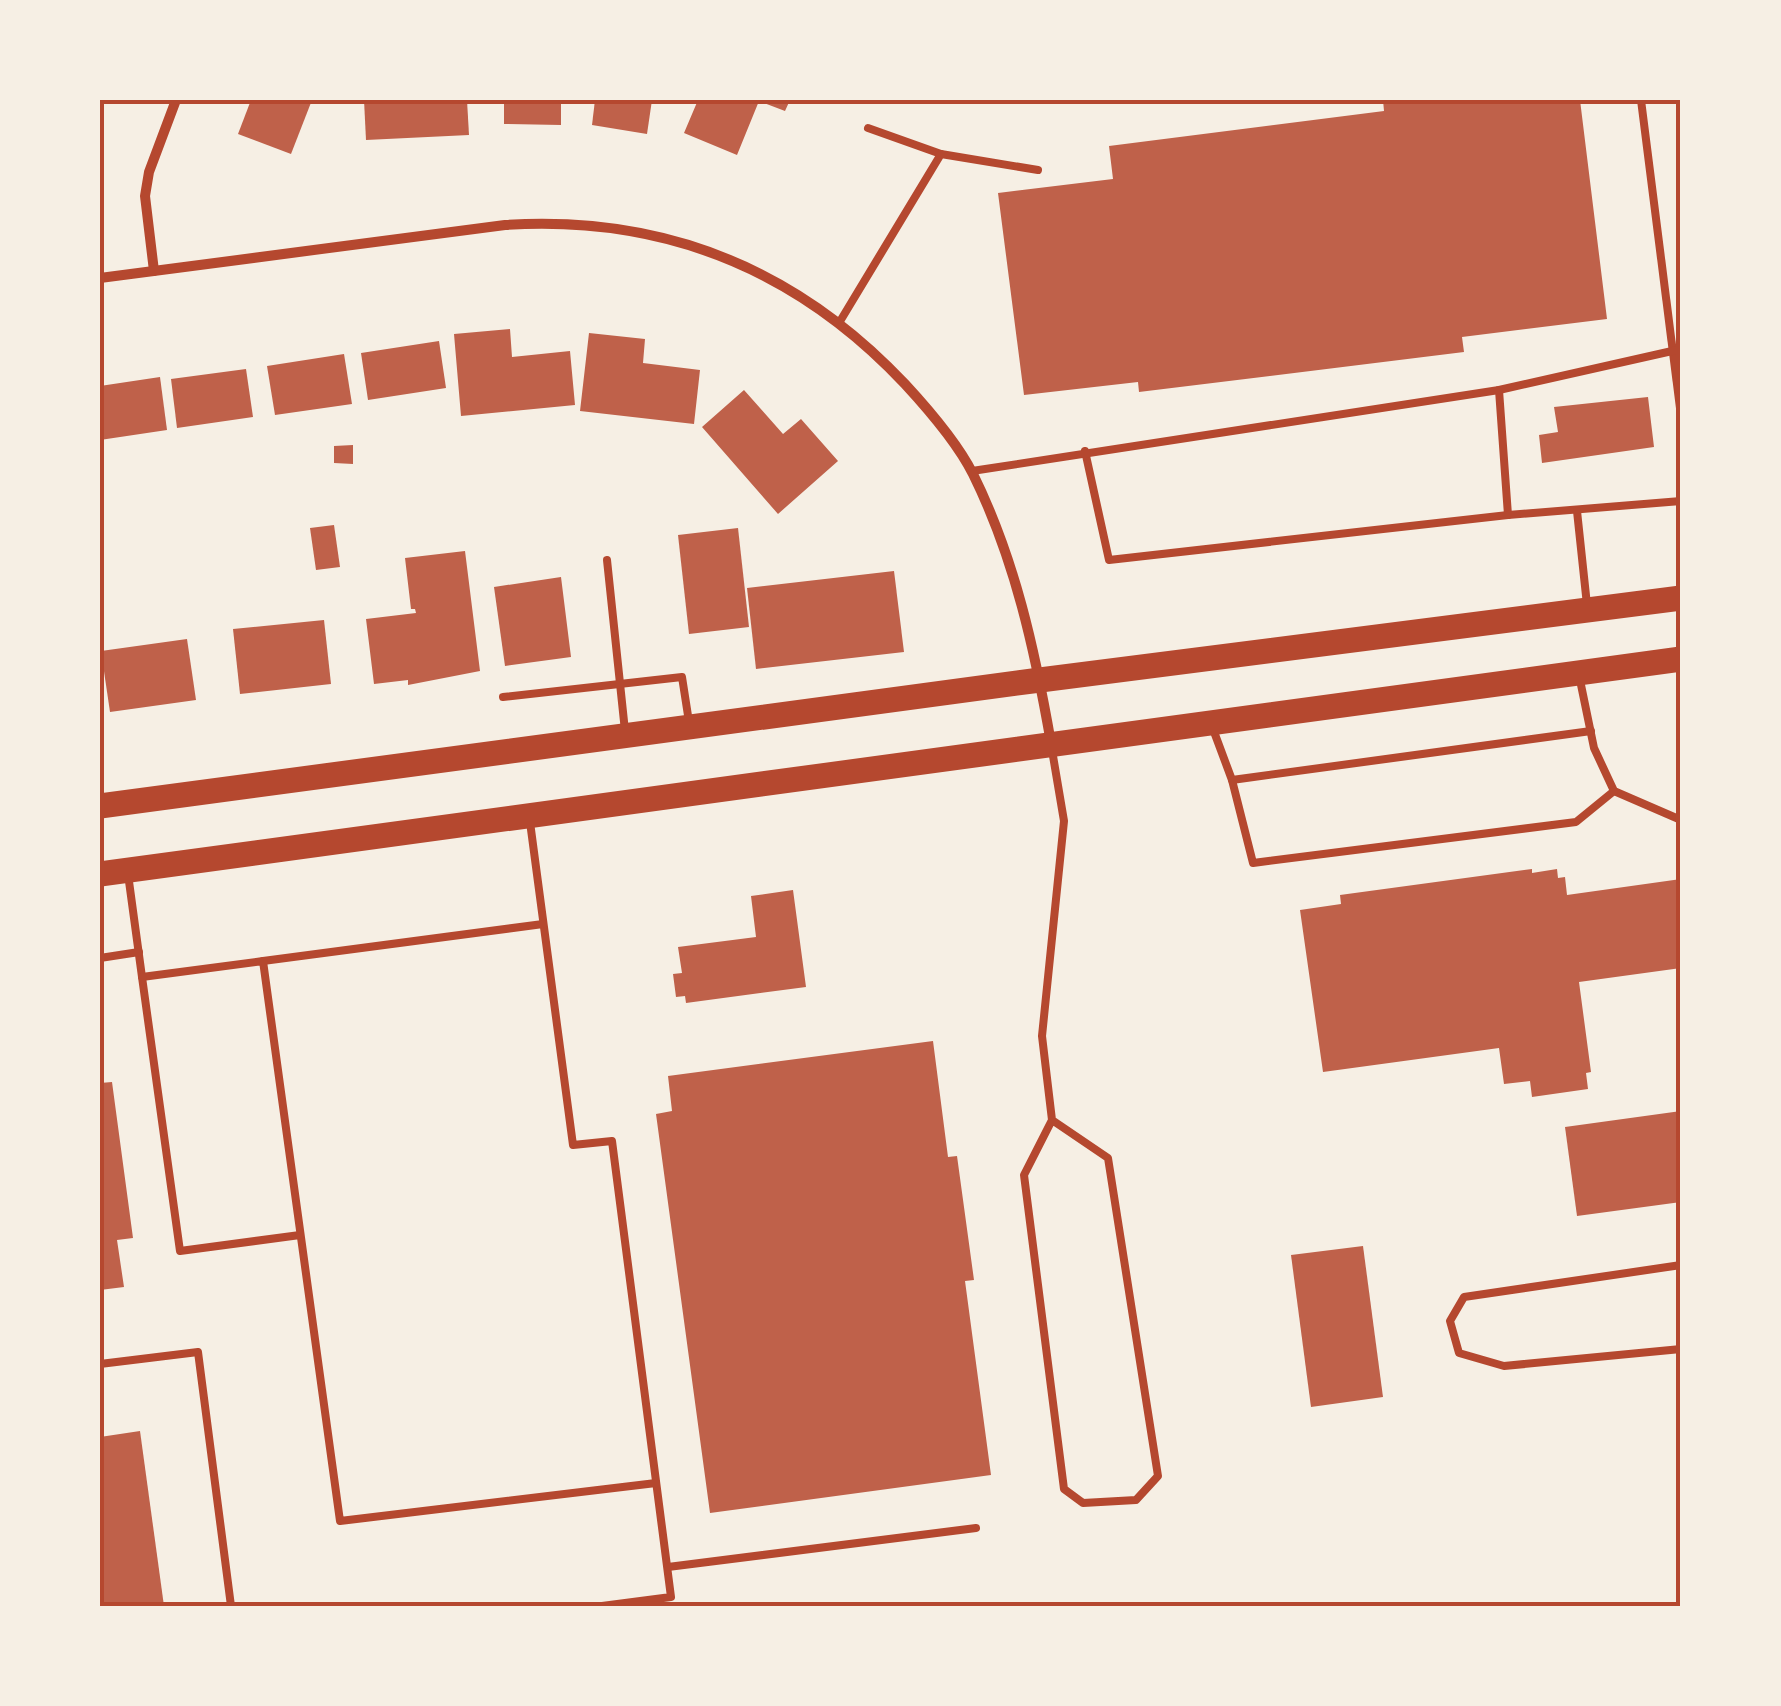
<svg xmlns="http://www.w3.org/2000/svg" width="1781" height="1706" viewBox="0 0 1781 1706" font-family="'Exo 2',sans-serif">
	<rect width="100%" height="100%" fill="#f6efe4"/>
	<g fill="#bf614a">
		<polygon points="251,100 312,100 291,154 238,134"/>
		<polygon points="364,100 467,100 469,135 366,140"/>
		<polygon points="504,100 561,100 561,125 504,124"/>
		<polygon points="595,100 652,100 647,134 592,125"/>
		<polygon points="698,100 790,100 785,111 759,101 737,155 684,133"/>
		<polygon points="1383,100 1451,100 1452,103 1478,100 1580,100 1607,319 1462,337 1464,352 1139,392 1138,382 1024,395 998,193 1113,179 1109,146 1384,111"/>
		<polygon points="510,329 512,357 570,351 575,405 461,416 454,334"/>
		<polygon points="589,333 645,339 643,363 700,370 694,424 580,411"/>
		<polygon points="439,341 446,388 368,400 361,353"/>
		<polygon points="344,354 352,404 275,415 267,366"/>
		<polygon points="246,369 253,417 177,428 171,379"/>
		<polygon points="160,377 167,430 100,440 100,386"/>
		<polygon points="744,390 783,434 801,419 838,461 778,514 702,427"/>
		<polygon points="1648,397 1654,447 1542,463 1539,435 1558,432 1554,407"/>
		<polygon points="353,445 353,464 334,463 334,446"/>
		<polygon points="334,525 340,567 316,570 310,528"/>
		<polygon points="738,528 749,627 689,634 678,535"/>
		<polygon points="465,551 480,671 408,685 408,680 374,684 366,619 416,613 415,609 411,609 405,558"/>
		<polygon points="894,571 904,652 756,669 747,588"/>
		<polygon points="561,577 571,657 505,666 494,587"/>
		<polygon points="324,620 331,684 240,694 233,629"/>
		<polygon points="187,639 196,700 110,712 101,651"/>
		<polygon points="1532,869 1532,873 1557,869 1558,878 1565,877 1567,895 1681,879 1681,968 1579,982 1591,1072 1586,1073 1588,1089 1532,1097 1530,1081 1504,1084 1499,1048 1323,1072 1300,910 1341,904 1340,895"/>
		<polygon points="793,890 806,987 686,1003 685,996 676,997 673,974 682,973 678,947 756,937 751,896"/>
		<polygon points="933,1041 948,1157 957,1156 974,1280 965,1281 991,1475 710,1513 656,1114 672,1111 668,1076"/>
		<polygon points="112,1082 133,1238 117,1240 124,1287 100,1290 100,1083"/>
		<polygon points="1681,1111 1681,1202 1577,1216 1565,1127"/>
		<polygon points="1363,1246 1383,1397 1311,1407 1291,1255"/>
		<polygon points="140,1431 164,1606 100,1606 100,1437"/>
	</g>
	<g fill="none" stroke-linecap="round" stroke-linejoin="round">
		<g stroke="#b5482f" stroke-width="8">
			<polyline points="1641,100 1681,416"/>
			<polyline points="868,128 941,154"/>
			<polyline points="839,323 941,154 1038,170"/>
			<polyline points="1499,390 1508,515"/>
			<polyline points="1085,451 1109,560 1508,515 1681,501"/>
			<polyline points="972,471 1499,390 1681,349"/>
			<polyline points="1577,511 1587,605"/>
			<polyline points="607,560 625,731"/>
			<polyline points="1580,680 1594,748 1614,791 1681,820"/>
			<polyline points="503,697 682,677 689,722"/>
			<polyline points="1213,729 1232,780 1253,863 1576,822 1614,791"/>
			<polyline points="1052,750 1064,821 1042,1036 1052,1120 1024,1175 1064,1489 1083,1503 1136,1500 1158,1476 1108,1158 1052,1120"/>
			<polyline points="1232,780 1591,731"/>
			<polyline points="530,822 573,1145 612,1141 671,1597 602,1606"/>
			<polyline points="128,874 142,977 263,961 340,1521 656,1483"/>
			<polyline points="100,958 139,952"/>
			<polyline points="263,961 543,924"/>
			<polyline points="142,977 180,1251 300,1235"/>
			<polyline points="1681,1265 1464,1297 1450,1321 1459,1353 1504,1366 1681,1349"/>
			<polyline points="100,1364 198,1352 231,1606"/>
			<polyline points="668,1567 976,1528"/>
		</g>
		<g stroke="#b5482f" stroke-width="10">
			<polyline points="154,271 145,196 149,172 176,100"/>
			<path d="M 100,278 L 505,225 C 663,215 796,268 905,384 C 929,410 957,442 973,474 C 1015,559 1035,651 1051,743"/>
		</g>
		<g stroke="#b5482f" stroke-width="25">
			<polyline points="100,806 1040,680 1681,598"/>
			<polyline points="100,874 1681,659"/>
		</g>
	</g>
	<rect width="1781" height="1706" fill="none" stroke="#f6efe4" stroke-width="205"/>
	<rect x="102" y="102" width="1576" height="1502" fill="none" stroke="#b5482f" stroke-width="4"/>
</svg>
